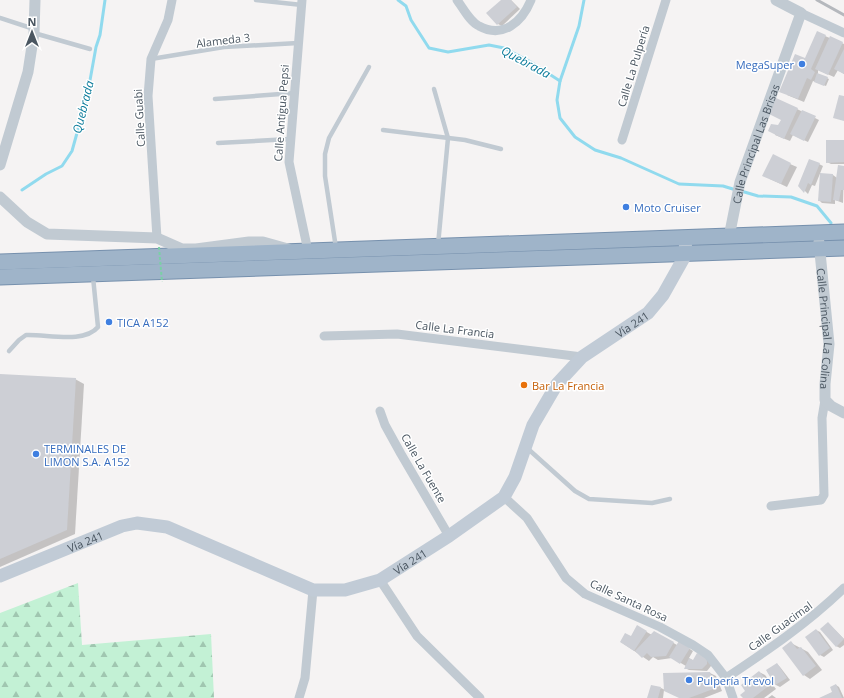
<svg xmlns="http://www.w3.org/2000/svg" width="844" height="698" viewBox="0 0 844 698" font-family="'Open Sans',sans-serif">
	<defs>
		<pattern id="forest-firs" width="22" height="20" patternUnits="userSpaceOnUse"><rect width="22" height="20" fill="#c3f1d5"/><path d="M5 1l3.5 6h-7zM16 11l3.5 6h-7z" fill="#a0c6b0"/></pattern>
	</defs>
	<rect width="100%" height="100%" fill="#f5f3f3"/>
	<polygon fill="url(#forest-firs)" points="78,583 82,645 211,634 214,698 0,698 0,613"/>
	<g fill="#0003">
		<polygon points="502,0 511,0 520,9 502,26 498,24"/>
		<polygon points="825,36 844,44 844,74 838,70 834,77 818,70 818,74 829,79 826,86 813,81 804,102 787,95 806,60"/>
		<polygon points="797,109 819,120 808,142 793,135 790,141 775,135 779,126"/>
		<polygon points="844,141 844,164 831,164 827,162"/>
		<polygon points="790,164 797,167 787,187 770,179"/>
		<polygon points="819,164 823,166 815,186 812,185 808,194 799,185"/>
		<polygon points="844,167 843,203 835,200 835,204 822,203 819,200 821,175 833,175 837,178"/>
		<polygon points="0,375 75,379 84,384 75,534 0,567"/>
		<polygon points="828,623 844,639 844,645 840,648 836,646"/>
		<polygon points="638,627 652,635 654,632 677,645 679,642 693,651 689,658 694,661 697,655 711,662 711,666 707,671 689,670 685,668 686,666 672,658 658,660 653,657 649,661 621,642 631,637"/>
		<polygon points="816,630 820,632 833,650 824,657 820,655"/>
		<polygon points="791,643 808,652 822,670 810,679 804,675 784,649"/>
		<polygon points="777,664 780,667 790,680 780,687 776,685 767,671"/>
		<polygon points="759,672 765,675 776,689 764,698 744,698 747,691"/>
		<polygon points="710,673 716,676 722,691 704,698 681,698 664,690 663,698 648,698 661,688 665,690"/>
		<polygon points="836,685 839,687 844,698 821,698 833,692"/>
		<polygon points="772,695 776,698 768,698"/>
	</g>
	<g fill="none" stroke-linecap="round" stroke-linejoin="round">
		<g stroke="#90daee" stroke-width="3">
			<polyline points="398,0 406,6 411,20 429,48 448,52 489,45 504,48 529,61 560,81"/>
			<polyline points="584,0 579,26 560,81 557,100 560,118 575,137 595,150 621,158 679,184 723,186 736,190"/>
			<polyline points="22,190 46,174 62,166 72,151 87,97 96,47 100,35 105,0"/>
			<polyline points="741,191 758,196 791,197 817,206 831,223"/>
		</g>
	</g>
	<g fill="#cdcfd5">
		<polygon points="501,0 511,0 517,7 497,25 486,13"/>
		<polygon points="817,31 826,35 811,69 815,72 811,80 807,78 798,99 779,92 795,54 805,58"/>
		<polygon points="830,36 843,42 828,75 815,69"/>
		<polygon points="844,49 844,74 834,69"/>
		<polygon points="817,73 828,77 824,86 814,82"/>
		<polygon points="839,95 844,96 844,121 833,118"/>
		<polygon points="776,98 798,108 784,139 768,131 771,124 778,125 781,120 769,114"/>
		<polygon points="802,110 816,116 804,141 790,134"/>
		<polygon points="826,140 844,140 844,162 826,163"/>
		<polygon points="773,154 791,163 781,184 762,176"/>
		<polygon points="809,159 820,163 811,185 808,183 804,193 798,186"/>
		<polygon points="838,165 844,166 844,190 841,190 839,201 833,200"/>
		<polygon points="820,173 833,174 831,202 818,201"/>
		<polygon points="0,374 76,378 67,530 0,559"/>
		<polygon points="828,622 844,639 836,647 820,629"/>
		<polygon points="637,625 647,631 634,651 620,642 625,633 631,636"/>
		<polygon points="816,629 830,648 819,656 805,637"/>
		<polygon points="654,631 674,642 666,656 651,657 647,653 642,658 635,651"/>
		<polygon points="679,641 690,648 680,664 669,657"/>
		<polygon points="791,641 797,649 801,647 816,666 803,676 782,648"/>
		<polygon points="697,653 707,658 707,664 702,669 684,669 689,658 693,660"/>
		<polygon points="777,663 787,678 775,685 766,670"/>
		<polygon points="759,671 770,685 753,698 743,698 740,695 745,691 741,685"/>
		<polygon points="710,672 716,688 689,698 679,698 664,691 663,673"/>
		<polygon points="836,684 842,698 819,698 832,692 830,687"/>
		<polygon points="651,685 661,687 658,698 647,698"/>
	</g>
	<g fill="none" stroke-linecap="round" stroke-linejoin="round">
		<g stroke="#7690ad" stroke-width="17">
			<g id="trunk">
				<polyline points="0,262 844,232"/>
				<polyline points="0,277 844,248"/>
			</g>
		</g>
		<g stroke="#c1cad2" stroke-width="4.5">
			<polyline points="256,0 302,5"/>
			<polyline points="0,18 34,29"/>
			<polyline points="34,33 90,49"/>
			<polyline points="151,59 224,47 298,43"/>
			<polyline points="434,89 448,138 438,245"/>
			<polyline points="215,99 294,93"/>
			<polyline points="383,130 465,140 501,149"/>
			<polyline points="218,143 290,139"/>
			<polyline points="336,248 325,176 325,154 329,138 369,67"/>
			<path d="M 9,351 L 19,340 L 26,335 C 47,334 84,344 98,327 L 93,277"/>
			<polyline points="527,448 575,491 589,499 652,503 670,499"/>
		</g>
		<g stroke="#c1cad2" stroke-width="9">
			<polyline points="302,0 289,162 308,251"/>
			<path d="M 457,0 C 463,8 470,22 479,26 C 503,39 522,22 531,0"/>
			<polyline points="801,13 844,33"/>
			<polyline points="622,140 666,0"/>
			<polyline points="157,238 148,96 151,59 168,20 172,0"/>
			<polyline points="324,336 397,334 582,357"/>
			<polyline points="380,411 385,425 401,454 449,536"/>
			<polyline points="504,497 527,518 566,578 585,594 660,627 693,645 708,655 726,678 733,698"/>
			<polyline points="771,506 821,500 824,495 822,418 825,400"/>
			<polyline points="380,580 417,636 480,698"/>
			<path d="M 726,678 C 768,650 808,623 844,588"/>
			<polyline points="299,698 305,678 313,590"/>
		</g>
		<g stroke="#c1cad2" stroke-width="11">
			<polyline points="0,165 28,72 34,33 35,0"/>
			<polyline points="0,197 27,222 47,234 157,238 182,249 196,249 249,242 263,242 288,249"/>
			<path id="s1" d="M 729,237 L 740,182 L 801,13 L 776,0"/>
			<path id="s2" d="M 819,242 L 829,344 L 825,384 L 825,400 L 831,406 L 844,413"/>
		</g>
		<path stroke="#c1cbd6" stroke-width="13" id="s3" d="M 0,576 L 122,526 L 137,523 L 167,527 L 313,590 L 345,590 L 380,580 L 449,536 L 504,497 L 515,477 L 533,425 L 557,384 L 582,357 L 648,313 L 663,295 L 686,254 L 685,239"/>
		<use href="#trunk" stroke="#9fb4c9" stroke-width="15"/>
		<polyline stroke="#b5b8bd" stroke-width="3" points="817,0 844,15"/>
		<polyline stroke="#7ad0a6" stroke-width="2" stroke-dasharray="3 2" stroke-linecap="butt" points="159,247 162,282"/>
	</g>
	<g fill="#3f7fe0" stroke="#fff" stroke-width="1.5">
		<circle cx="802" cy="64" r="4"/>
		<circle cx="626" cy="207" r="4"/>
		<circle cx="109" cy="322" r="4"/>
		<circle cx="36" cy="454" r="4"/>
		<circle cx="689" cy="680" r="4"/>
	</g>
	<circle fill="#e8710a" stroke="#fff" stroke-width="1.5" cx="524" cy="385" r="4"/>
	<g text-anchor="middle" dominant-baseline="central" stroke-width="3" stroke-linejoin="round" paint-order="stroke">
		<g font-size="11" fill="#4a5661" stroke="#fff">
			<text transform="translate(223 40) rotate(-7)">Alameda 3</text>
			<text transform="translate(633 66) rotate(-73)">Calle La Pulpería</text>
			<text transform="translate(281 113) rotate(-86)">Calle Antigua Pepsi</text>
			<text transform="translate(139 118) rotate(-93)">Calle Guabi</text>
			<text stroke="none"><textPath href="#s1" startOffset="97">Calle Principal Las Brisas</textPath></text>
			<text stroke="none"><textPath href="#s3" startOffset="776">Vía 241</textPath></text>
			<text stroke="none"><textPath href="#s2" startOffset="87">Calle Principal La Colina</textPath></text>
			<text transform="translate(455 329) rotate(7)">Calle La Francia</text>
			<text transform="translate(424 468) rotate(60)">Calle La Fuente</text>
			<text stroke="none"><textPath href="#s3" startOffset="92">Vía 241</textPath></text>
			<text stroke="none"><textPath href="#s3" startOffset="440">Vía 241</textPath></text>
			<text transform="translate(629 600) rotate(25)">Calle Santa Rosa</text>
			<text transform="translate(780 626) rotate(-36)">Calle Guacimal</text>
		</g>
		<g font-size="11" fill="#366cbe" stroke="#fff" text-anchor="start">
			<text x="794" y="64" text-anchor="end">MegaSuper</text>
			<text x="634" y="207">Moto Cruiser</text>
			<text x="117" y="322">TICA A152</text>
			<text x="44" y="448">TERMINALES DE<tspan x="44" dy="13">LIMON S.A. A152</tspan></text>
			<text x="697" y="680">Pulpería Trevol</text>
		</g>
		<g font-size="11" fill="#c56008" stroke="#fff" text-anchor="start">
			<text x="532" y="385">Bar La Francia</text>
		</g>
		<g font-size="12" font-style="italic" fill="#0c7c9b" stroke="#fff">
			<text transform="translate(526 62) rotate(28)">Quebrada</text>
			<text transform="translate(83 107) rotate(-76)">Quebrada</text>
		</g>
	</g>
	<g transform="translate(32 32)" stroke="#ffffff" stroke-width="3" paint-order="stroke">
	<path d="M0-3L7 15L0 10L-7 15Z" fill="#4a5661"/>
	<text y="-6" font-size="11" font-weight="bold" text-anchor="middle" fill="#4a5661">N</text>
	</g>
</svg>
